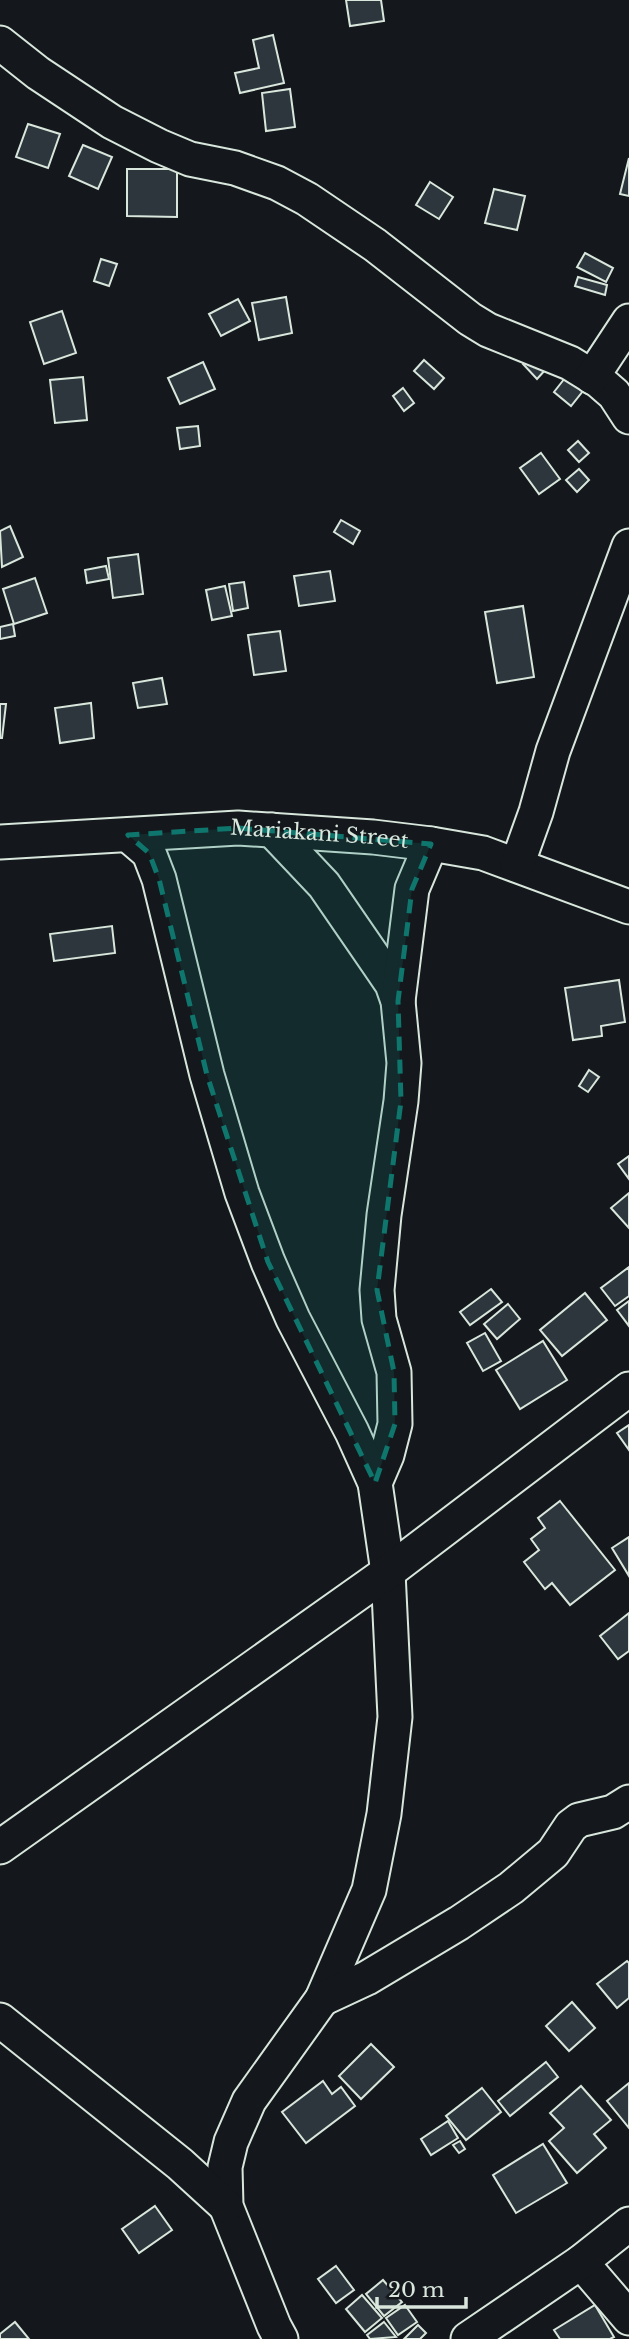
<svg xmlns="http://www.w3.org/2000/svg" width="629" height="2339" viewBox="0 0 629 2339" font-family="'Libre Baskerville',serif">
	<rect width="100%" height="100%" fill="#14181c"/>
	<g fill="#2c363c" stroke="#d8e6dc" stroke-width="2">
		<polygon points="346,0 381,0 384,21 350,26"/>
		<polygon points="273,35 284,83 240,93 235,73 259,68 253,40"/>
		<polygon points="290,89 295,127 266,131 262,93"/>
		<polygon points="28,124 60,134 48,168 16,157"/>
		<polygon points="83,145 112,157 98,189 69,176"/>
		<polygon points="629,158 629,196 620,194"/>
		<polygon points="127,169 177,169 177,217 127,216"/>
		<polygon points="430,182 453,197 439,219 416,205"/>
		<polygon points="494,189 525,196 517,230 485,223"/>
		<polygon points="585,253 613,268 606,282 577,267"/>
		<polygon points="101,259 117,264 109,286 94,281"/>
		<polygon points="578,277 607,285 605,295 575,286"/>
		<polygon points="286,297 292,333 259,340 252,303"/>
		<polygon points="238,299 250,321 221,336 209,314"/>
		<polygon points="62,311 76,353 44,364 30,322"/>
		<polygon points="533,354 547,368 537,379 523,364"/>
		<polygon points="424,360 444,378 434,389 414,371"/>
		<polygon points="203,362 215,389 180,404 168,378"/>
		<polygon points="83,377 87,420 55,423 50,380"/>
		<polygon points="565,378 583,391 571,406 554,392"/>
		<polygon points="403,388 414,403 404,411 393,396"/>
		<polygon points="198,426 200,446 180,449 177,428"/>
		<polygon points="578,441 589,453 579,462 568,450"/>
		<polygon points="541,453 560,479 539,494 520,468"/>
		<polygon points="579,469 589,480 577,492 566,480"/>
		<polygon points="341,520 360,531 353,544 334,532"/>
		<polygon points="10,526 23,557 2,567 0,531"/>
		<polygon points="138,554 143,594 113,598 108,558"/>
		<polygon points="106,566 109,579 87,583 85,570"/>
		<polygon points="330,571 335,601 299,606 294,576"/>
		<polygon points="35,578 47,613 14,624 3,589"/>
		<polygon points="244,582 248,608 233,611 229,584"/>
		<polygon points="225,586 232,616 212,620 206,590"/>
		<polygon points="523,606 534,677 497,683 485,612"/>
		<polygon points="13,624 15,636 0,639 0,627"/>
		<polygon points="280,631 286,671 254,675 248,635"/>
		<polygon points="162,678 167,704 138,708 133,683"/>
		<polygon points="91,703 94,738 60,743 55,708"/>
		<polygon points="0,704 6,704 2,738 0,738"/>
		<polygon points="112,926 115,953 54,961 50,934"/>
		<polygon points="619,980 625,1022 601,1026 602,1036 573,1040 565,988"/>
		<polygon points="589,1070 599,1077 588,1092 579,1086"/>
		<polygon points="629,1156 629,1179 618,1164"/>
		<polygon points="629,1193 629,1228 611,1208"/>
		<polygon points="629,1267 629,1296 615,1306 601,1288"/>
		<polygon points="491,1289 502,1302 470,1325 460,1312"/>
		<polygon points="585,1293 607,1320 562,1356 540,1330"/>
		<polygon points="629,1301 629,1326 617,1310"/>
		<polygon points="508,1304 520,1319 497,1339 484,1324"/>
		<polygon points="485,1333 501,1361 483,1371 467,1343"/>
		<polygon points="543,1341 567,1380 520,1409 496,1370"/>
		<polygon points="629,1425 629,1450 617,1433"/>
		<polygon points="560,1501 615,1570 570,1605 552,1583 545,1589 524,1562 539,1550 531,1539 545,1528 538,1518"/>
		<polygon points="629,1537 629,1576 612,1548"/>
		<polygon points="629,1613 629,1651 618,1659 600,1636"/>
		<polygon points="627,1961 629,1963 629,1998 617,2008 597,1984"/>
		<polygon points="572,2002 595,2028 569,2051 546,2026"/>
		<polygon points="371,2044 394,2067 361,2099 339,2076"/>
		<polygon points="546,2062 558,2077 510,2116 498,2101"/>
		<polygon points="323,2081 332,2094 341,2087 355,2106 306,2143 282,2112"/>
		<polygon points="629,2083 629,2128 607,2101"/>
		<polygon points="581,2086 611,2120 594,2134 606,2148 577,2173 549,2141 564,2128 550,2113"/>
		<polygon points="482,2088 501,2112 466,2140 446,2116"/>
		<polygon points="448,2121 458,2138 431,2155 421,2139"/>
		<polygon points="460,2141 465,2149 459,2153 453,2145"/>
		<polygon points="543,2144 567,2183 516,2213 493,2175"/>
		<polygon points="155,2206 172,2230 139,2253 122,2229"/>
		<polygon points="336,2266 354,2290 336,2303 318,2279"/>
		<polygon points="383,2280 402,2302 384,2316 366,2294"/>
		<polygon points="362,2295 382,2318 365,2332 346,2309"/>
		<polygon points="405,2305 417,2322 398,2335 386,2318"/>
		<polygon points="595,2305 614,2337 610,2339 560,2339 554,2330"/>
		<polygon points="15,2322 29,2339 0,2339 0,2334"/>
		<polygon points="384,2322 396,2337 370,2339 367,2335"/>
		<polygon points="418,2325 426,2333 420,2339 404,2339"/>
	</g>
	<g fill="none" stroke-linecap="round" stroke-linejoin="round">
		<g stroke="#d8e6dc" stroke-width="37">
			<g id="minor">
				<polyline points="0,43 38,73 112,122 159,146 190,159 235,168 277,183 307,199 375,245 470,319 488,330 570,363 599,381 614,394 629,417"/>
				<polyline points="592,377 629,321"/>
				<polyline points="272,830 324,885 379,965 392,984 398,1001 404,1063 401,1101 384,1215 377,1290 379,1319 394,1372 395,1424 387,1455 375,1483"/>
				<polyline points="128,835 149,853 159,879 207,1075 242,1193 268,1262 293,1319 352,1432 375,1483 388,1572 395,1717 384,1814 369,1890 322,1999 249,2101 231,2142 225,2167 226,2206 274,2326 281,2339"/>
				<path id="s1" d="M 0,842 L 238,828 L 373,837 L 431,844 L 483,853 L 629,907"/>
				<polyline points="517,865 536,812 553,751 629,546"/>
				<polyline points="398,1001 412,889 431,844"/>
				<polyline points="0,1847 388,1572 629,1389"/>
				<polyline points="322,1999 367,1978 459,1923 511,1888 553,1853 571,1826 579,1820 613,1812 629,1802"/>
				<polyline points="0,2020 180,2164 226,2206"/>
				<polyline points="581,2262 629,2318"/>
				<polyline points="468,2339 581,2262 629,2224"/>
			</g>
		</g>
		<use href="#minor" stroke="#14181c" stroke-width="33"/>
	</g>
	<path fill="#0f766e" fill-opacity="0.2" stroke="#0f766e" stroke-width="5" stroke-dasharray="14 9" stroke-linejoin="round" d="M 238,828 L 431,844 L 412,889 L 398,1001 L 401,1101 L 377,1290 L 394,1372 L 395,1424 L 375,1483 L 268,1262 L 207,1075 L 159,879 L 149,853 L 128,835 Z"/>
	<g text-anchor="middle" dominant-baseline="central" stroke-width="5" stroke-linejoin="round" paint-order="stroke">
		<g font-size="21" fill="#d8e6dc" stroke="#14181c">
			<text stroke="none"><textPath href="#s1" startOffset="320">Mariakani Street</textPath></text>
		</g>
	</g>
	<path d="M377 2297v10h89v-10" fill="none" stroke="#d8e6dc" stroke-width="3.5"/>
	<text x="388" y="2297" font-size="21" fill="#d8e6dc" stroke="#14181c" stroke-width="5" paint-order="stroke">20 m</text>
</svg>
